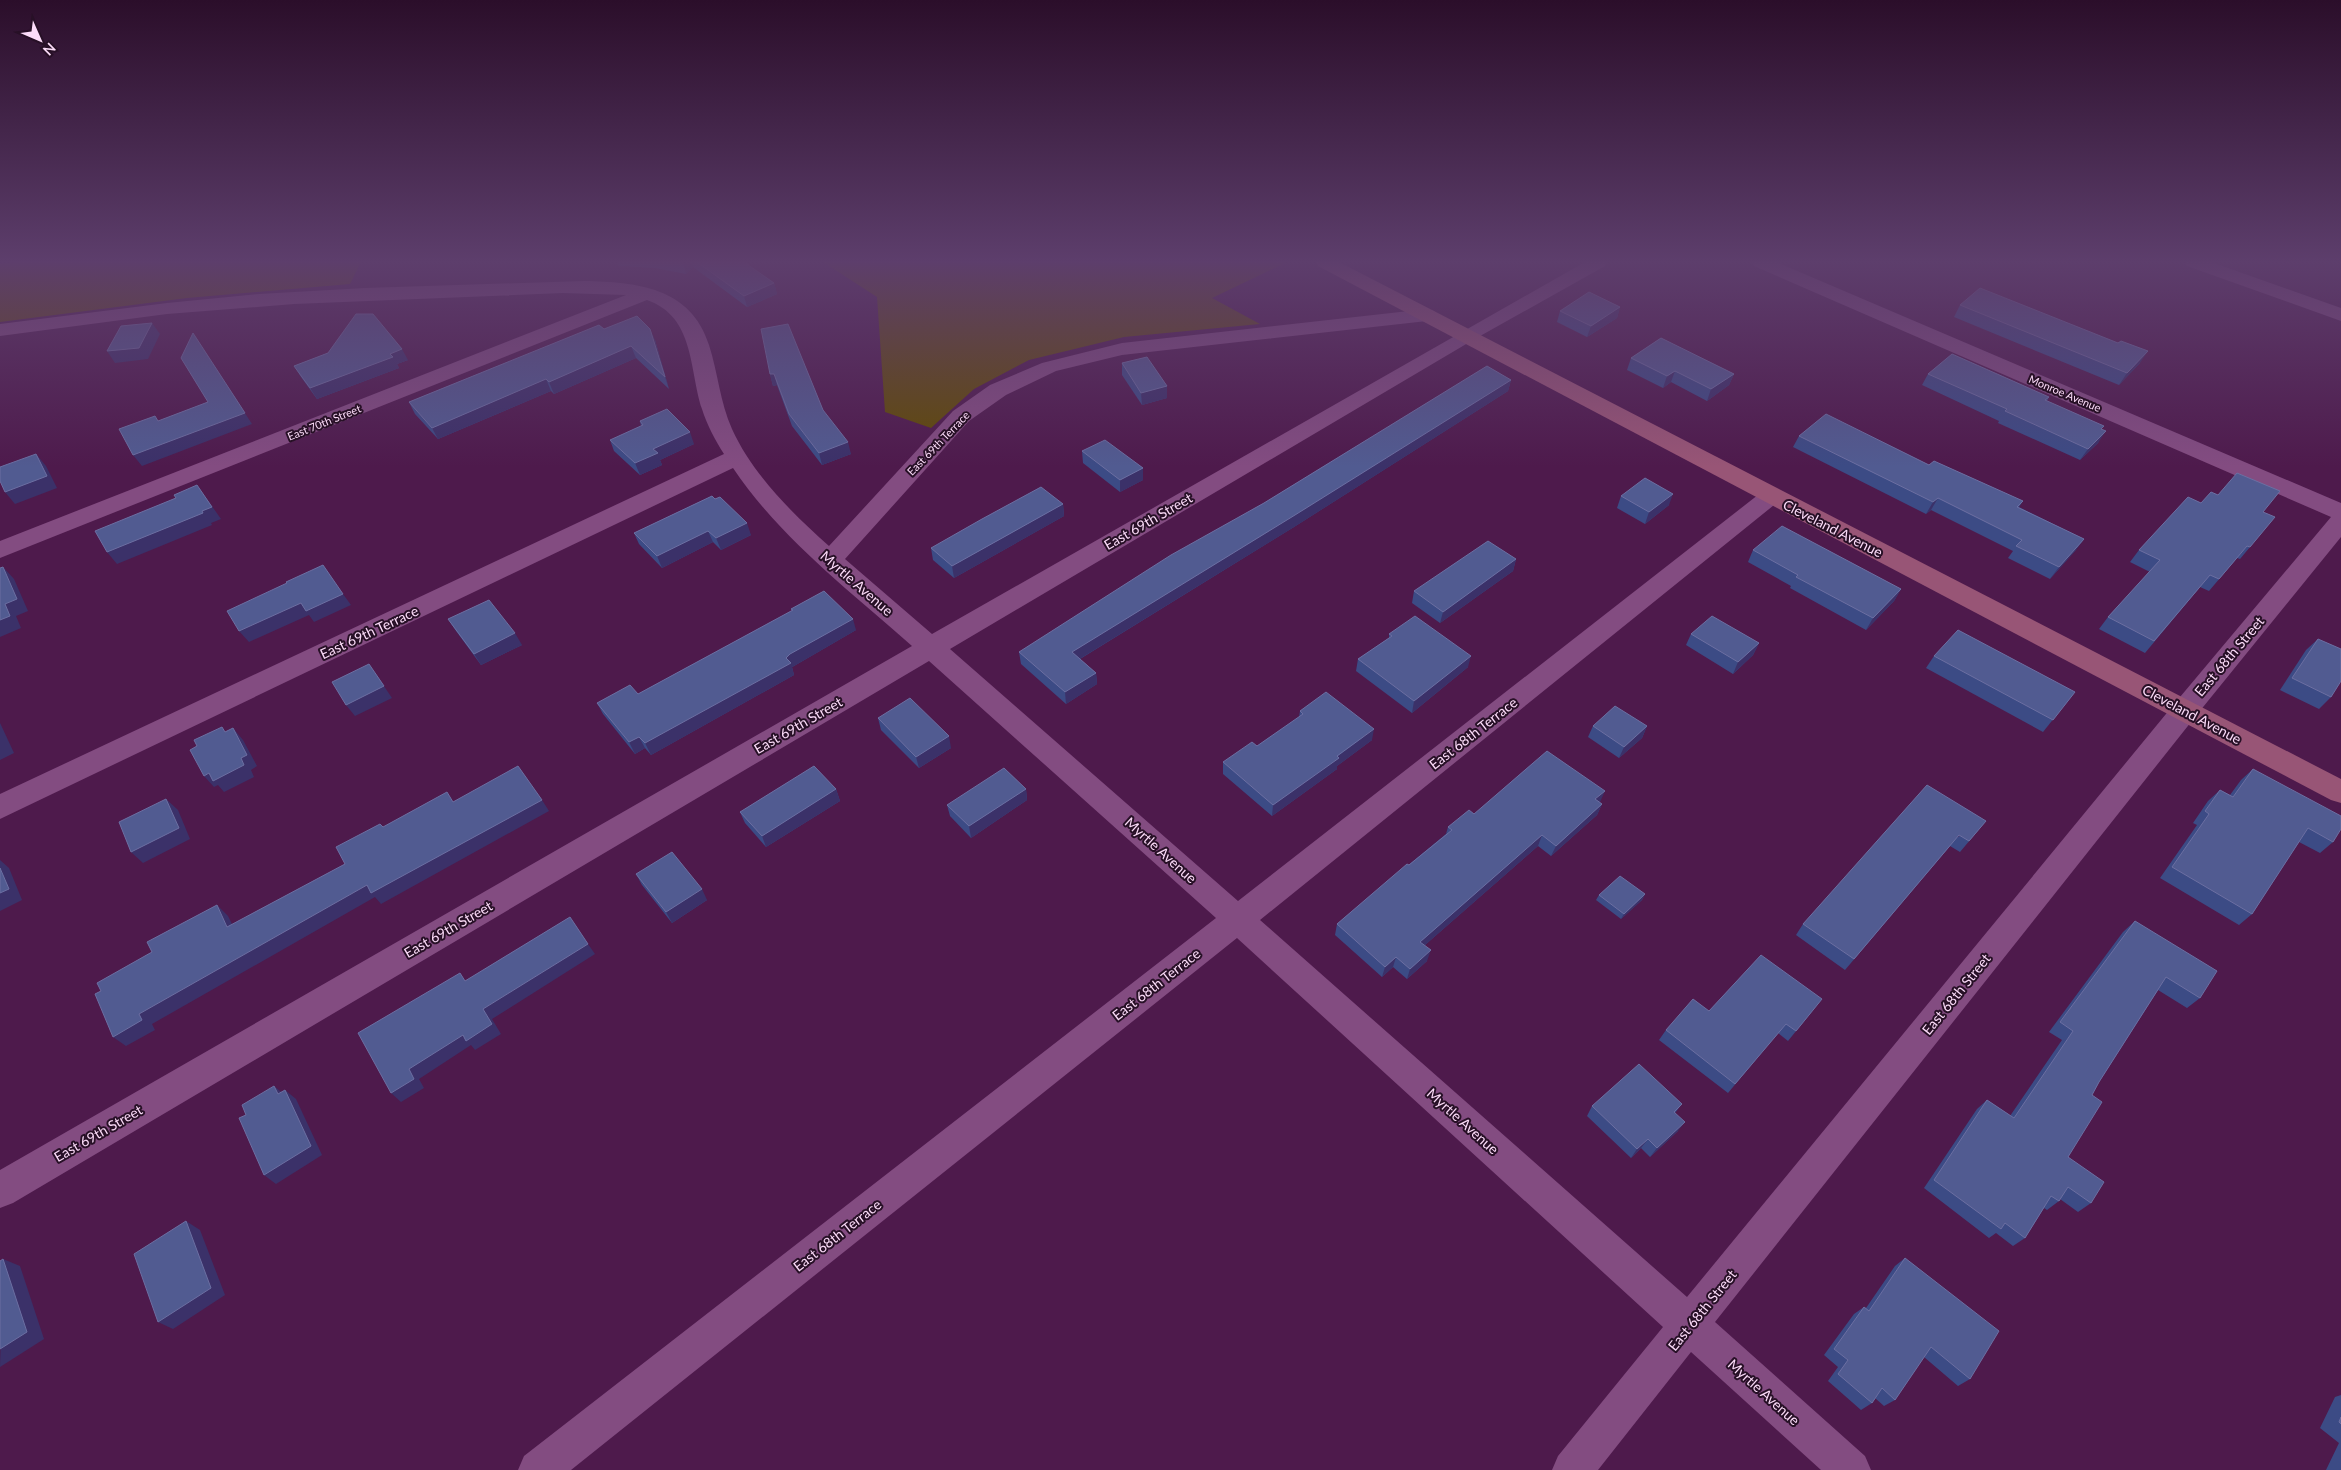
<svg xmlns="http://www.w3.org/2000/svg" width="2341" height="1470" viewBox="0 0 2341 1470" font-family="Lato,sans-serif">
	<rect width="100%" height="100%" fill="#4e1a4c"/>
	<g fill="#604a04">
		<polygon points="18,262 361,262 350,284 187,298 0,322 0,264"/>
		<polygon points="823,262 1287,262 1212,298 1260,324 1124,337 1029,360 974,389 931,428 885,412 877,297"/>
	</g>
	<g fill="none" stroke-linecap="round" stroke-linejoin="round">
		<g fill="#834c81" fill-rule="evenodd">
			<path d="M 1585,262 L 1607,262 L 1605,266 L 1473,340 L 950,649 L 1238,901 L 1763,491 L 1771,489 L 1779,491 L 1783,496 L 1779,501 L 1260,920 L 1687,1297 L 2175,703 L 2331,517 L 1754,266 L 1752,262 L 1776,262 L 2341,503 L 2341,537 L 2195,717 L 1715,1322 L 1865,1456 L 1871,1470 L 1821,1470 L 1691,1352 L 1598,1470 L 1552,1470 L 1558,1456 L 1663,1327 L 1237,938 L 571,1470 L 518,1470 L 524,1456 L 1216,918 L 929,661 L 13,1203 L 0,1208 L 0,1170 L 912,646 C 850,591 780,538 733,468 L 0,819 L 0,794 L 724,454 C 715,440 707,425 702,409 C 689,369 695,317 647,300 L 0,558 L 0,541 L 626,295 L 563,293 L 294,304 L 167,314 L 0,336 L 0,324 L 167,303 L 259,294 L 365,288 L 584,281 C 636,282 691,287 709,345 C 718,373 720,402 732,429 C 753,475 792,513 829,546 L 953,411 L 990,385 L 1042,363 L 1122,343 L 1427,309 L 1434,311 L 1437,315 L 1434,319 L 1427,321 L 1122,355 L 1056,371 L 1006,395 L 969,421 L 845,559 L 932,634 Z"/>
			<polygon points="2185,262 2211,262 2341,308 2341,321 2187,266"/>
		</g>
		<polygon fill="#985576" fill-rule="evenodd" points="1316,262 1339,262 2341,779 2341,803 2331,800 1318,266"/>
	</g>
	<g fill="#3c4b85">
		<polygon points="617,262 744,262 774,283 777,294 747,307 693,267 686,274 655,268 619,266"/>
		<polygon points="1960,305 2140,363 2119,385 1954,317"/>
		<polygon points="1620,307 1617,318 1587,337 1557,322 1560,311"/>
		<polygon points="604,329 655,340 669,389 636,358 554,394 551,391 438,439 415,414 409,402"/>
		<polygon points="328,353 408,360 397,364 399,368 317,399 301,377 294,366"/>
		<polygon points="1631,358 1734,374 1729,385 1707,401 1671,382 1663,388 1627,370"/>
		<polygon points="1122,363 1167,386 1167,398 1142,405 1122,375"/>
		<polygon points="770,374 823,410 851,454 822,465 792,426 777,385 773,386"/>
		<polygon points="1928,374 2049,397 2047,401 2102,429 2098,443 2080,460 1998,423 1999,421 1922,385"/>
		<polygon points="1511,380 1508,391 1294,527 1080,659 1096,673 1097,684 1066,704 1021,664 1019,652"/>
		<polygon points="640,421 694,444 660,460 662,465 640,475 614,451 610,440 641,426"/>
		<polygon points="1799,436 1929,465 2023,501 2019,507 2084,539 2075,551 2050,579 2008,558 2013,551 1931,510 1926,514 1793,447"/>
		<polygon points="1082,451 1143,468 1143,480 1120,492 1083,463"/>
		<polygon points="2218,495 2263,512 2250,547 2240,559 2237,558 2209,591 2200,587 2145,653 2099,629 2108,617 2150,572 2130,562 2139,550"/>
		<polygon points="712,496 751,535 721,550 713,542 662,568 639,544 634,533"/>
		<polygon points="1621,496 1669,505 1645,524 1617,508"/>
		<polygon points="1063,504 1064,516 954,578 933,560 931,548"/>
		<polygon points="1753,550 1901,589 1894,601 1866,630 1790,588 1791,586 1748,562"/>
		<polygon points="1516,559 1513,571 1440,623 1412,603 1414,591"/>
		<polygon points="791,609 856,630 794,666 792,667 794,675 651,755 645,748 635,754 603,714 597,703 638,694 792,611"/>
		<polygon points="448,619 522,645 481,665 456,631"/>
		<polygon points="1389,634 1468,667 1412,713 1356,671 1358,659 1389,638"/>
		<polygon points="1691,634 1759,643 1753,655 1733,674 1686,645"/>
		<polygon points="2318,639 2331,697 2319,709 2280,690 2306,650"/>
		<polygon points="1934,656 2075,692 2043,732 1926,668"/>
		<polygon points="1300,711 1372,740 1337,766 1337,769 1272,816 1223,774 1223,762 1257,746 1299,717"/>
		<polygon points="878,718 951,748 919,768 881,730"/>
		<polygon points="1593,726 1647,726 1642,738 1619,758 1588,737"/>
		<polygon points="2253,769 2333,842 2320,853 2299,842 2252,914 2239,925 2160,878 2197,825 2193,823 2208,801 2220,790 2230,795 2241,780"/>
		<polygon points="836,789 840,801 766,847 745,823 740,812"/>
		<polygon points="1026,789 1027,800 971,838 950,816 947,805"/>
		<polygon points="1600,803 1602,804 1597,815 1551,856 1538,846 1425,945 1427,961 1407,979 1393,967 1382,977 1335,935 1337,924 1446,834 1448,827 1474,814"/>
		<polygon points="1986,821 1960,852 1950,846 1845,970 1796,935 1803,924"/>
		<polygon points="636,874 707,900 672,923 642,885"/>
		<polygon points="1645,894 1642,900 1621,919 1596,900 1599,895"/>
		<polygon points="2135,921 2200,998 2187,1008 2158,990 2099,1082 2092,1095 2068,1157 2091,1203 2078,1212 2060,1199 2059,1201 2047,1210 2044,1208 2025,1238 2013,1246 1996,1233 1989,1238 1924,1188 1977,1109 1987,1100 2010,1116 2062,1040 2049,1032 2123,932"/>
		<polygon points="1822,999 1788,1041 1778,1033 1728,1093 1659,1040 1666,1030 1709,1011"/>
		<polygon points="1682,1104 1675,1113 1678,1131 1650,1157 1641,1148 1631,1158 1587,1116 1592,1106"/>
		<polygon points="1905,1258 1970,1379 1958,1386 1924,1357 1895,1400 1884,1406 1875,1398 1872,1403 1861,1410 1828,1381 1838,1367 1824,1355 1854,1314 1864,1307 1866,1308 1895,1266"/>
		<polygon points="2341,1395 2341,1470 2326,1470 2339,1443 2320,1428 2335,1397"/>
	</g>
	<g fill="#3b3169">
		<polygon points="683,262 691,262 693,267 686,274"/>
		<polygon points="774,283 777,294 747,307 744,296"/>
		<polygon points="1620,307 1617,318 1587,337 1591,326"/>
		<polygon points="152,323 160,334 148,359 115,363 107,351"/>
		<polygon points="650,329 655,340 669,389 665,377"/>
		<polygon points="193,333 252,424 142,466 133,455 245,413"/>
		<polygon points="631,346 636,358 554,394 549,382"/>
		<polygon points="402,349 408,360 397,364 399,368 317,399 310,388"/>
		<polygon points="2148,351 2140,363 2119,385 2127,373"/>
		<polygon points="1675,371 1671,382 1663,388 1667,376"/>
		<polygon points="770,374 774,374 777,385 773,386"/>
		<polygon points="1734,374 1729,385 1707,401 1711,389"/>
		<polygon points="546,379 551,391 438,439 432,428"/>
		<polygon points="1511,380 1508,391 1294,527 1073,663 1072,652"/>
		<polygon points="1167,386 1167,398 1142,405 1141,393"/>
		<polygon points="2106,431 2098,443 2080,460 2088,449"/>
		<polygon points="690,432 694,444 660,460 662,465 640,475 635,463 653,449"/>
		<polygon points="848,442 851,454 822,465 819,453"/>
		<polygon points="36,454 46,466 57,488 15,504 5,492"/>
		<polygon points="1143,468 1143,480 1120,492 1120,480"/>
		<polygon points="197,485 221,519 211,523 212,525 117,564 107,552 202,511"/>
		<polygon points="1673,494 1669,505 1645,524 1649,512"/>
		<polygon points="1938,498 1931,510 1926,514 1933,502"/>
		<polygon points="1063,504 1064,516 954,578 952,566"/>
		<polygon points="747,523 751,535 721,550 716,538"/>
		<polygon points="708,531 713,542 662,568 657,556"/>
		<polygon points="2084,539 2075,551 2050,579 2059,567"/>
		<polygon points="1516,559 1513,571 1440,623 1443,612"/>
		<polygon points="3,567 14,579 28,611 16,616 21,628 0,637 0,620 5,604"/>
		<polygon points="1901,589 1894,601 1866,630 1873,618"/>
		<polygon points="343,594 351,605 314,622 309,615 249,642 239,631 301,603"/>
		<polygon points="853,619 856,630 794,666 792,667 794,675 651,755 645,743 790,654"/>
		<polygon points="515,633 522,645 481,665 474,654"/>
		<polygon points="1759,643 1753,655 1733,674 1738,662"/>
		<polygon points="1471,656 1468,667 1412,713 1414,701"/>
		<polygon points="369,664 392,698 355,716 346,705"/>
		<polygon points="1096,673 1097,684 1066,704 1065,692"/>
		<polygon points="0,723 1,725 14,753 0,760"/>
		<polygon points="1647,726 1642,738 1619,758 1624,747"/>
		<polygon points="233,728 243,740 257,766 251,770 254,777 224,792 218,785 214,787 204,776 241,758"/>
		<polygon points="1374,729 1372,740 1337,766 1337,769 1272,816 1273,805"/>
		<polygon points="949,736 951,748 919,768 916,757"/>
		<polygon points="639,737 645,748 635,754 629,742"/>
		<polygon points="836,789 840,801 766,847 762,836"/>
		<polygon points="1026,789 1027,800 971,838 969,826"/>
		<polygon points="1605,791 1600,802 1590,811 1595,799"/>
		<polygon points="166,799 178,810 190,839 143,863 131,852"/>
		<polygon points="542,800 549,811 381,904 375,897 152,1024 155,1030 126,1046 113,1037 139,1014 367,885"/>
		<polygon points="1602,804 1597,815 1551,856 1556,846"/>
		<polygon points="1542,835 1538,846 1417,952 1420,942"/>
		<polygon points="0,860 9,868 22,900 0,911"/>
		<polygon points="702,889 707,900 672,923 666,912"/>
		<polygon points="1645,894 1642,900 1621,919 1624,914"/>
		<polygon points="217,905 228,916 239,938 227,927"/>
		<polygon points="588,944 595,954 492,1019 501,1034 475,1050 471,1045 419,1079 424,1088 401,1102 391,1093 409,1069 483,1009"/>
		<polygon points="1431,950 1427,961 1407,979 1410,969"/>
		<polygon points="1396,957 1393,967 1382,977 1385,967"/>
		<polygon points="274,1086 286,1096 278,1094"/>
		<polygon points="285,1090 296,1099 322,1155 276,1184 264,1175"/>
		<polygon points="1685,1122 1678,1131 1650,1157 1657,1148"/>
		<polygon points="1648,1139 1641,1148 1631,1158 1637,1149"/>
		<polygon points="186,1221 200,1230 225,1295 173,1329 158,1322"/>
		<polygon points="3,1259 20,1266 44,1339 0,1367"/>
	</g>
	<g fill="#515b91" stroke="#6c6fa2">
		<polygon points="697,262 744,262 774,283 744,296"/>
		<polygon points="1980,288 2118,343 2121,341 2148,351 2127,373 1960,305"/>
		<polygon points="1589,292 1620,307 1591,326 1560,311"/>
		<polygon points="356,314 373,314 402,349 390,354 393,357 310,388 294,366 328,353"/>
		<polygon points="637,316 650,329 665,377 631,346 549,382 546,379 432,428 409,402 599,325 604,329"/>
		<polygon points="152,323 139,348 107,351 121,326"/>
		<polygon points="788,324 823,410 848,442 819,453 789,414 774,374 770,374 761,329"/>
		<polygon points="193,333 245,413 133,455 119,429 155,416 158,421 208,402 181,358"/>
		<polygon points="1661,338 1734,374 1711,389 1675,371 1667,376 1631,358"/>
		<polygon points="1952,354 2049,397 2045,400 2104,426 2101,429 2106,431 2088,449 2005,411 2007,409 1928,374"/>
		<polygon points="1147,357 1167,386 1141,393 1122,363"/>
		<polygon points="1487,366 1511,380 1295,515 1072,652 1096,673 1065,692 1019,652 1171,555 1264,503"/>
		<polygon points="667,409 690,432 653,449 658,453 635,463 610,440 643,425 640,421"/>
		<polygon points="1826,414 1929,465 1934,461 2023,501 2017,507 2084,539 2059,567 2016,546 2022,540 1938,498 1933,502 1799,436"/>
		<polygon points="1105,440 1143,468 1120,480 1082,451"/>
		<polygon points="36,454 47,476 5,492 0,481 0,467"/>
		<polygon points="2237,473 2280,491 2263,512 2275,517 2250,547 2247,546 2219,579 2210,575 2154,641 2108,617 2160,560 2139,550 2188,497 2201,503 2211,492 2218,495"/>
		<polygon points="1645,478 1673,494 1649,512 1621,496"/>
		<polygon points="197,485 212,507 202,511 203,513 107,552 95,531 176,498 174,495"/>
		<polygon points="1041,487 1063,504 952,566 931,548 982,519"/>
		<polygon points="712,496 715,499 720,497 747,523 716,538 708,531 657,556 634,533"/>
		<polygon points="1782,526 1901,589 1873,618 1796,577 1798,575 1753,550"/>
		<polygon points="1488,541 1516,559 1443,612 1414,591"/>
		<polygon points="323,565 343,594 306,611 301,603 239,631 227,611 287,583 286,582"/>
		<polygon points="3,567 17,599 5,604 10,616 0,620 0,568"/>
		<polygon points="824,591 853,619 790,654 786,658 791,663 645,743 639,737 629,742 597,703 630,685 638,694 793,610 791,609"/>
		<polygon points="489,600 515,633 474,654 448,619"/>
		<polygon points="1415,616 1471,656 1414,701 1358,659 1392,636 1389,634"/>
		<polygon points="1712,616 1759,643 1738,662 1691,634"/>
		<polygon points="1958,630 2075,692 2053,720 1934,656"/>
		<polygon points="2318,639 2341,649 2341,681 2331,697 2292,678"/>
		<polygon points="369,664 384,686 346,705 332,682"/>
		<polygon points="1326,692 1374,729 1337,756 1339,758 1273,805 1223,762 1252,742 1257,746 1303,714 1300,711"/>
		<polygon points="910,698 949,736 916,757 878,718"/>
		<polygon points="1615,706 1647,726 1624,747 1593,726"/>
		<polygon points="222,727 225,732 233,728 247,755 241,758 244,765 213,781 209,773 204,776 190,750 197,746 194,740"/>
		<polygon points="1547,751 1605,791 1595,799 1602,804 1556,846 1542,835 1420,942 1431,950 1410,969 1396,957 1385,967 1337,924 1407,864 1409,865 1452,830 1448,827 1469,810 1474,814"/>
		<polygon points="518,766 542,800 371,893 367,885 139,1014 142,1020 113,1037 95,994 101,991 97,983 152,952 147,942 217,905 227,927 345,864 336,847 380,824 383,827 447,792 453,802"/>
		<polygon points="814,766 836,789 762,836 740,812"/>
		<polygon points="1004,768 1026,789 969,826 947,805"/>
		<polygon points="2253,769 2341,816 2341,829 2333,842 2308,828 2252,914 2172,867 2209,814 2205,811 2220,790 2233,797"/>
		<polygon points="1927,785 1986,821 1969,841 1959,835 1854,959 1803,924"/>
		<polygon points="166,799 179,828 131,852 119,822"/>
		<polygon points="672,852 702,889 666,912 636,874"/>
		<polygon points="0,868 9,889 0,893"/>
		<polygon points="1620,876 1645,894 1624,914 1599,895"/>
		<polygon points="570,917 588,944 483,1009 492,1024 466,1041 463,1035 409,1069 414,1079 391,1093 358,1033 460,973 465,981"/>
		<polygon points="2135,921 2217,971 2200,998 2166,977 2099,1082 2092,1095 2102,1102 2068,1157 2104,1182 2091,1203 2068,1187 2059,1201 2051,1196 2025,1238 2005,1223 2001,1229 1934,1180 1987,1100 2014,1118 2073,1031 2060,1022"/>
		<polygon points="1761,955 1822,999 1796,1031 1786,1024 1735,1084 1666,1030 1693,999 1709,1011"/>
		<polygon points="1639,1064 1682,1104 1674,1112 1685,1122 1657,1148 1648,1139 1637,1149 1592,1106"/>
		<polygon points="274,1086 278,1094 285,1090 311,1146 264,1175 239,1118 246,1115 242,1105"/>
		<polygon points="186,1221 211,1288 158,1322 134,1254"/>
		<polygon points="1905,1258 1999,1331 1970,1379 1931,1347 1895,1400 1882,1388 1872,1403 1838,1374 1848,1360 1834,1349 1864,1307 1869,1311"/>
		<polygon points="3,1259 27,1332 0,1349 0,1261"/>
		<polygon points="2341,1417 2341,1424 2339,1422"/>
	</g>
	<linearGradient id="sky" x2="0" y2="1"><stop stop-color="#2b0e2a"/><stop offset="0.56" stop-color="#5d3e6c"/><stop offset="1" stop-color="#5d3e6c" stop-opacity="0"/></linearGradient>
	<rect width="2341" height="467" fill="url(#sky)"/>
	<g text-anchor="middle" dominant-baseline="central" stroke-width="4" stroke-linejoin="round" paint-order="stroke">
		<g font-size="11" fill="#fcdcf9" stroke="#271026">
			<text transform="translate(2065 393) rotate(23)">Monroe Avenue</text>
			<text transform="translate(324 422) rotate(-22)">East 70th Street</text>
			<text transform="translate(938 443) rotate(-46)">East 69th Terrace</text>
		</g>
		<g font-size="14" fill="#fcdcf9" stroke="#271026">
			<text transform="translate(1148 521) rotate(-30)">East 69th Street</text>
			<text transform="translate(1833 528) rotate(27)">Cleveland Avenue</text>
			<text transform="translate(857 583) rotate(41)">Myrtle Avenue</text>
			<text transform="translate(369 632) rotate(-25)">East 69th Terrace</text>
			<text transform="translate(2229 656) rotate(-50)">East 68th Street</text>
			<text transform="translate(2192 714) rotate(28)">Cleveland Avenue</text>
			<text transform="translate(798 725) rotate(-30)">East 69th Street</text>
			<text transform="translate(1473 733) rotate(-38)">East 68th Terrace</text>
			<text transform="translate(1161 850) rotate(42)">Myrtle Avenue</text>
			<text transform="translate(448 929) rotate(-30)">East 69th Street</text>
			<text transform="translate(1156 984) rotate(-38)">East 68th Terrace</text>
			<text transform="translate(1956 994) rotate(-51)">East 68th Street</text>
			<text transform="translate(1463 1121) rotate(42)">Myrtle Avenue</text>
			<text transform="translate(98 1133) rotate(-30)">East 69th Street</text>
			<text transform="translate(837 1235) rotate(-38)">East 68th Terrace</text>
			<text transform="translate(1702 1310) rotate(-51)">East 68th Street</text>
			<text transform="translate(1764 1392) rotate(42)">Myrtle Avenue</text>
		</g>
	</g>
	<g transform="translate(40 40) rotate(135)" stroke="#271026" stroke-width="4" paint-order="stroke">
	<path d="M0-4L9 19L0 12L-9 19Z" fill="#fcdcf9"/>
	<text y="-8" font-size="14" font-weight="bold" text-anchor="middle" fill="#fcdcf9">N</text>
	</g>
</svg>
